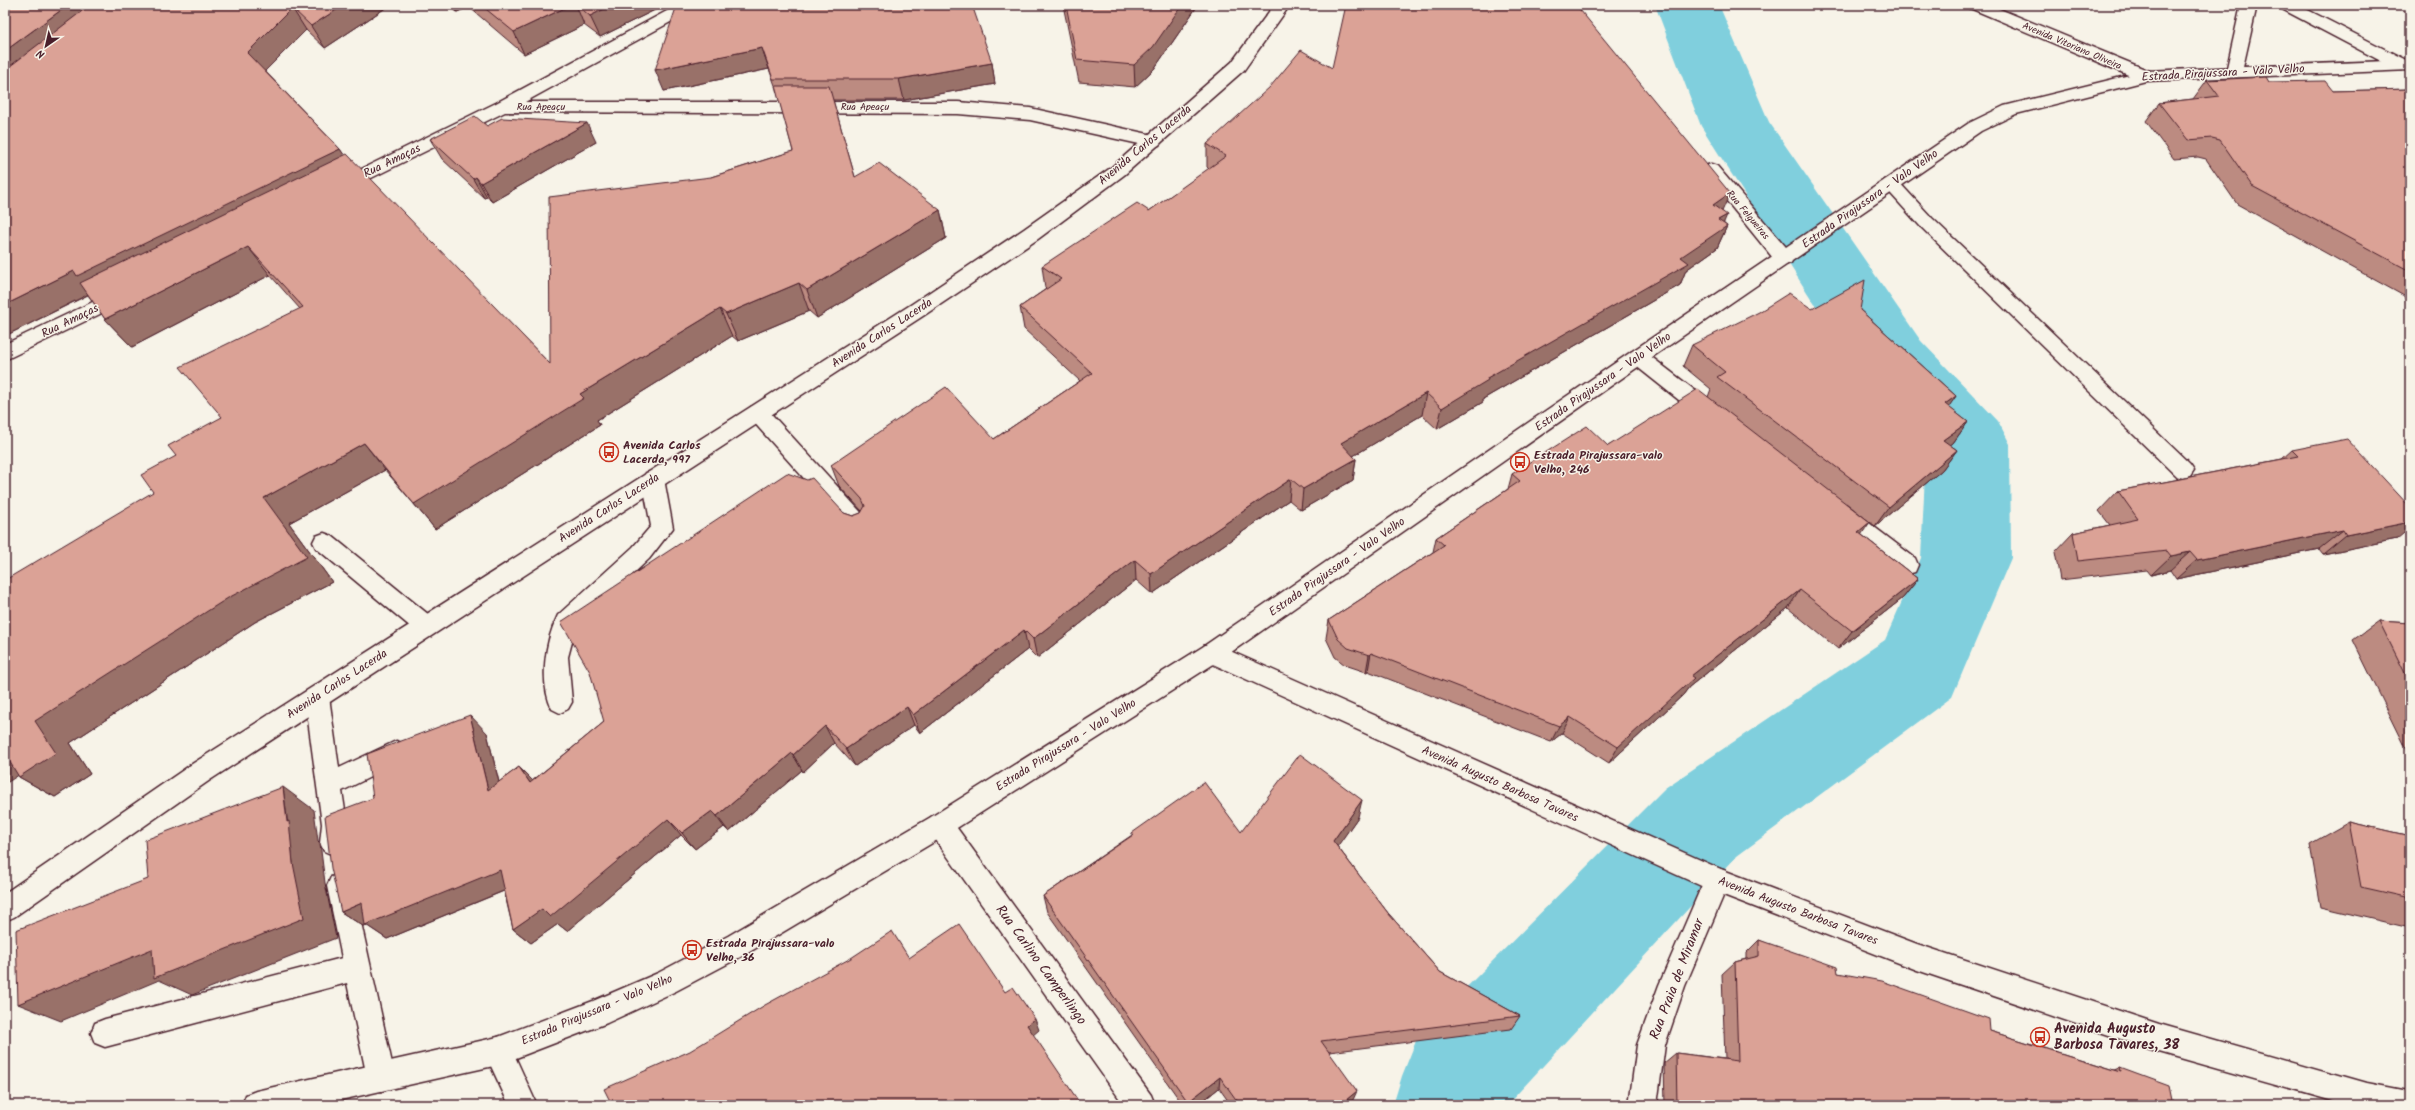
<svg xmlns="http://www.w3.org/2000/svg" width="2415" height="1110" viewBox="0 0 2415 1110" font-family="Kalam,sans-serif">
	<rect width="100%" height="100%" fill="#f7f3e8"/>
	<filter id="ink" filterUnits="userSpaceOnUse"><feTurbulence type="fractalNoise" baseFrequency=".025" numOctaves="2"/><feDisplacementMap in="SourceGraphic" scale="8" xChannelSelector="R" yChannelSelector="G"/><feConvolveMatrix kernelMatrix="1 2 1 2 8 2 1 2 1" color-interpolation-filters="sRGB"/></filter>
	<g filter="url(#ink)">
		<g fill="none" stroke-linecap="round" stroke-linejoin="round">
			<polygon fill="#80cfdd" fill-rule="evenodd" points="1655,5 1719,5 1769,122 1921,341 1998,421 2010,444 2011,558 1952,697 1737,856 1507,1105 1393,1105 1402,1076 1418,1036 1665,788 1885,640 1921,558 1926,453 1865,383 1701,126"/>
			<g stroke="#4a1f2b" stroke-width="3">
				<g id="service">
					<polygon points="1891,178 1897,180 1932,218 2190,464 2194,470 2190,476 2183,478 2176,476 1920,226 1882,184 1885,180"/>
					<polygon points="758,405 765,407 868,520 871,526 868,532 860,535 852,532 751,419 748,413 751,407"/>
					<path d="M 653,471 L 660,473 L 664,479 L 673,528 L 649,559 L 576,627 L 568,657 L 572,702 L 568,709 L 560,713 L 552,709 C 539,682 545,641 558,615 L 633,547 L 651,526 L 642,479 L 646,473 Z"/>
					<polygon points="324,533 332,536 434,619 437,626 434,633 426,636 418,633 316,548 313,542 316,536"/>
					<path d="M 317,687 L 325,690 L 329,697 L 339,768 L 396,741 L 405,744 L 408,752 L 405,760 L 342,791 C 345,811 350,832 342,851 L 333,855 L 324,851 L 320,843 L 322,824 L 305,697 L 309,690 Z"/>
					<polygon points="340,874 349,877 353,886 395,1077 391,1087 381,1091 371,1087 367,1077 347,983 105,1047 95,1043 91,1033 95,1023 105,1019 342,958 327,886 331,877"/>
				</g>
			</g>
			<g stroke="#4a1f2b" stroke-width="3">
				<g id="minor">
					<polygon points="678,5 698,5 696,8 525,102 958,102 1030,108 1153,135 1159,137 1162,141 1159,145 1153,147 1030,120 958,114 505,112 345,191 339,193 333,191 330,187 333,183 496,103"/>
					<polygon points="1968,5 1990,5 2152,72 2154,76 2152,80 2140,80 1970,8"/>
					<polygon points="2241,5 2257,5 2242,72 2240,76 2228,76 2226,72"/>
					<polygon points="2278,5 2298,5 2408,61 2410,65 2402,70 2396,69 2280,8"/>
					<polygon points="124,287 131,289 134,294 131,299 5,360 5,344"/>
					<polygon points="1638,350 1645,352 1718,408 1721,414 1718,420 1711,422 1704,420 1631,362 1628,357 1631,352"/>
					<polygon points="1840,504 1848,507 1915,558 1918,565 1915,572 1907,574 1899,572 1832,519 1829,513 1832,507"/>
					<polygon points="940,813 949,817 1151,1095 1155,1105 1124,1105 931,833 928,825 931,817"/>
					<polygon points="1717,868 1726,871 1730,880 1685,986 1665,1045 1657,1105 1629,1105 1637,1045 1659,985 1708,871"/>
					<polygon points="498,1037 508,1041 537,1105 509,1105 484,1051 488,1041"/>
				</g>
			</g>
			<g stroke="#4a1f2b" stroke-width="3">
				<g id="tertiary">
					<polygon points="1711,164 1717,166 1791,253 1793,258 1791,263 1784,265 1777,263 1705,174 1702,170 1705,166"/>
					<polygon points="1212,643 1723,870 1917,944 2159,1024 2367,1083 2408,1091 2410,1092 2410,1105 2346,1105 2159,1052 1917,970 1708,889 1204,660 1200,653 1204,646"/>
				</g>
			</g>
			<g stroke="#4a1f2b" stroke-width="3">
				<polygon id="secondary" points="1274,5 1290,5 1244,70 1124,175 1038,239 926,314 210,780 14,917 5,921 5,893 192,764 912,304 1024,229 1112,167 1232,62"/>
			</g>
			<g stroke="#4a1f2b" stroke-width="3">
				<polygon id="primary" points="2410,60 2410,70 2146,81 2016,114 1981,131 1645,362 1220,660 949,833 746,954 676,991 607,1023 498,1065 318,1105 242,1105 246,1095 256,1091 498,1037 593,1001 658,973 728,936 931,817 1204,646 1631,352 1969,123 2004,106 2146,71"/>
			</g>
			<use href="#service" fill="#f7f3e8" fill-rule="evenodd"/>
			<use href="#minor" fill="#f7f3e8" fill-rule="evenodd"/>
			<use href="#tertiary" fill="#f7f3e8" fill-rule="evenodd"/>
			<use href="#secondary" fill="#f7f3e8" fill-rule="evenodd"/>
			<use href="#primary" fill="#f7f3e8" fill-rule="evenodd"/>
		</g>
		<g fill="#bc8b81" stroke="#4a1f2b">
			<polygon points="5,5 390,5 325,48 306,30 265,71 340,149 344,155 550,364 711,177 793,151 776,88 769,69 664,91 677,5 992,63 995,84 904,100 833,100 855,177 940,210 946,238 817,318 809,311 738,341 732,336 597,420 600,425 435,529 385,470 289,523 332,582 255,622 70,743 90,774 55,797 19,777 153,492 176,456 222,417 300,309 270,275 132,347 105,319 88,295 5,336"/>
			<polygon points="448,5 665,5 600,37 584,25 524,54 469,7 457,12"/>
			<polygon points="1063,5 1198,5 1154,69 1135,87 1079,82"/>
			<polygon points="1332,68 1722,211 1724,224 1727,226 1717,248 1686,270 1680,285 1483,399 1483,402 1437,429 1422,415 1353,456 1356,459 1353,480 1301,510 1289,500 1152,594 1136,580 1037,658 1028,649 920,733 914,725 855,766 834,743 803,772 802,770 729,832 724,827 695,849 681,835 567,931 558,924 531,943 513,929 504,891 387,939 366,925 363,926 341,912 373,798 487,733 499,782 519,767 532,781 604,722 844,513 853,516 861,513 862,511 839,486 831,465 994,439 1080,381 1024,329 1020,307 1046,289 1045,288 1042,266 1149,211 1209,169 1207,167 1207,144"/>
			<polygon points="2207,80 2269,82 2333,91 2410,89 2410,313 2404,296 2237,204 2206,159 2198,157 2174,159 2146,121 2159,103 2193,99"/>
			<polygon points="487,126 596,142 492,202 487,197 484,198 442,159 430,139"/>
			<polygon points="1812,309 1860,310 1956,396 1948,407 1968,422 1953,443 1950,445 1957,450 1942,470 1875,526 1846,503 1862,535 1918,579 1903,598 1838,649 1788,608 1689,687 1683,695 1609,763 1562,733 1551,742 1368,671 1366,672 1345,665 1335,657 1326,638 1329,620 1433,552 1436,538 1508,489 1512,474 1608,446 1708,397 1711,389 1683,366 1692,345"/>
			<polygon points="2292,450 2397,539 2323,554 2319,549 2176,579 2170,570 2151,575 2147,570 2060,580 2055,552 2073,533 2110,525 2099,511 2118,491 2282,459"/>
			<polygon points="2379,621 2410,623 2410,756 2353,640"/>
			<polygon points="1358,817 1337,846 1388,913 1440,972 1520,1016 1511,1029 1329,1052 1352,1102 1349,1105 1231,1105 1219,1088 1198,1105 1183,1105 1047,912 1043,896 1132,835 1132,833 1241,832"/>
			<polygon points="2349,822 2410,836 2410,928 2321,907 2310,844"/>
			<polygon points="1759,940 1838,973 1990,1031 2115,1070 2120,1068 2173,1105 1665,1105 1664,1063 1676,1053 1725,1059 1722,974 1735,962 1746,959 1746,953"/>
		</g>
		<g fill="#997169" stroke="#4a1f2b">
			<polygon points="68,5 114,5 5,86 5,51"/>
			<polygon points="344,5 390,5 325,48 311,26"/>
			<polygon points="453,5 468,5 469,7 457,12"/>
			<polygon points="571,5 576,5 584,25 524,54 514,32"/>
			<polygon points="612,5 665,5 600,37 590,16"/>
			<polygon points="1182,5 1198,5 1154,69 1135,87 1134,65"/>
			<polygon points="292,8 306,30 262,74 247,53"/>
			<polygon points="762,48 769,69 664,91 655,70"/>
			<polygon points="992,63 995,84 904,100 899,79"/>
			<polygon points="587,123 596,142 492,202 481,183"/>
			<polygon points="340,149 355,171 93,292 5,336 5,305 74,271"/>
			<polygon points="476,177 487,197 484,198 473,179"/>
			<polygon points="1730,193 1720,216 1713,205"/>
			<polygon points="940,210 946,238 817,318 807,290"/>
			<polygon points="1727,215 1721,229 1727,226 1717,248 1686,270 1680,285 1483,399 1483,402 1437,429 1442,408 1487,378 1681,257 1718,220"/>
			<polygon points="248,247 270,275 132,347 105,319"/>
			<polygon points="799,283 809,311 738,341 726,314"/>
			<polygon points="720,309 732,336 597,420 600,425 435,529 414,504 580,394"/>
			<polygon points="1426,393 1422,415 1338,465 1341,443"/>
			<polygon points="1956,396 1942,417 1945,404"/>
			<polygon points="1968,422 1953,443 1929,460 1943,440"/>
			<polygon points="364,443 385,470 289,523 332,582 255,622 70,743 90,774 55,797 19,777 35,721 264,498"/>
			<polygon points="1957,450 1942,470 1875,526 1889,507"/>
			<polygon points="1356,459 1353,480 1301,510 1303,489"/>
			<polygon points="1291,479 1289,500 1152,594 1151,574"/>
			<polygon points="1870,522 1857,541 1858,532"/>
			<polygon points="2410,522 2410,528 2397,539 2323,554 2346,535"/>
			<polygon points="2343,530 2319,549 2176,579 2197,560"/>
			<polygon points="2190,552 2170,570 2151,575 2171,556"/>
			<polygon points="1135,560 1136,580 1037,658 1033,639"/>
			<polygon points="1918,579 1903,598 1838,649 1852,631"/>
			<polygon points="1800,590 1788,608 1689,687 1683,695 1609,763 1618,747 1691,676"/>
			<polygon points="1024,630 1028,649 920,733 913,715"/>
			<polygon points="1371,653 1368,671 1366,672 1369,655"/>
			<polygon points="907,707 914,725 855,766 846,749"/>
			<polygon points="470,715 487,733 505,807 488,790"/>
			<polygon points="1570,717 1562,733 1551,742 1559,726"/>
			<polygon points="825,726 834,743 803,772 793,755"/>
			<polygon points="5,748 34,765 5,784"/>
			<polygon points="792,753 802,770 729,832 717,816"/>
			<polygon points="519,767 536,784 530,783"/>
			<polygon points="283,787 314,810 318,841 320,843 325,883 336,938 192,995 159,980 61,1021 18,1004 293,863"/>
			<polygon points="1362,800 1358,817 1330,857 1333,841"/>
			<polygon points="712,811 724,827 695,849 682,833"/>
			<polygon points="668,819 681,835 567,931 558,924 531,943 513,929"/>
			<polygon points="500,870 518,885 387,939 366,925 363,926 341,912 362,903"/>
			<polygon points="1035,1019 1039,1030 1032,1036 1027,1025"/>
			<polygon points="1220,1077 1219,1088 1198,1105 1188,1105 1188,1102"/>
			<polygon points="1357,1091 1352,1102 1349,1105 1340,1105"/>
		</g>
		<g fill="#dba296" stroke="#4a1f2b">
			<polygon points="5,5 68,5 5,51"/>
			<polygon points="90,5 344,5 311,26 292,8 247,53 340,149 77,276 74,271 5,305 5,70"/>
			<polygon points="481,5 571,5 514,32"/>
			<polygon points="577,5 612,5 590,16"/>
			<polygon points="677,5 972,5 992,63 899,79 773,79 762,48 655,70"/>
			<polygon points="1066,5 1182,5 1153,47 1134,65 1077,60"/>
			<polygon points="1346,5 1576,5 1730,193 1713,205 1727,215 1718,220 1727,226 1681,257 1689,263 1487,378 1488,380 1442,408 1426,393 1341,443 1356,459 1303,489 1291,479 1151,574 1135,560 1033,639 1024,630 913,715 907,707 846,749 825,726 793,755 792,753 717,816 712,811 682,833 668,819 550,917 542,909 513,929 500,870 365,925 362,903 341,912 331,868 325,816 373,798 367,754 470,715 488,790 519,767 530,783 604,722 590,672 561,622 787,473 807,480 812,478 844,513 853,516 861,513 865,506 862,499 831,465 946,387 994,439 1092,373 1020,307 1061,279 1042,266 1137,203 1149,211 1226,156 1207,144 1270,87 1301,50 1332,68"/>
			<polygon points="2266,77 2269,82 2325,81 2333,91 2410,89 2410,271 2252,186 2220,140 2212,138 2188,140 2159,103 2219,96 2207,80"/>
			<polygon points="775,86 829,86 855,177 879,163 940,210 807,290 799,283 726,314 720,309 580,394 584,398 414,504 364,443 264,498 307,557 228,598 35,721 56,753 19,777 5,754 5,580 153,492 141,475 176,456 168,446 222,417 180,367 303,307 248,247 105,319 80,283 347,154 550,364 549,197 711,177 793,151"/>
			<polygon points="475,116 487,126 502,118 587,123 481,183 476,177 473,179 430,139"/>
			<polygon points="1865,280 1860,310 1956,396 1945,404 1968,422 1943,440 1957,450 1889,507 1717,377 1725,372 1692,345 1759,312 1789,293 1812,309"/>
			<polygon points="1698,389 1870,522 1858,532 1918,579 1852,631 1800,590 1691,676 1694,678 1618,747 1570,717 1559,726 1371,653 1369,655 1348,648 1338,639 1329,620 1444,545 1436,538 1520,481 1512,474 1587,426 1608,446"/>
			<polygon points="2347,439 2410,507 2410,522 2346,535 2343,530 2197,560 2190,552 2171,556 2167,551 2078,561 2073,533 2138,519 2118,491 2298,456 2292,450"/>
			<polygon points="2379,621 2410,623 2410,683"/>
			<polygon points="1300,754 1362,800 1333,841 1388,913 1440,972 1520,1016 1321,1041 1357,1091 1340,1105 1240,1105 1220,1077 1188,1102 1043,896 1133,835 1132,833 1204,782 1241,832"/>
			<polygon points="283,787 287,822 289,821 293,863 304,918 154,978 152,949 18,1004 16,930 148,879 145,840"/>
			<polygon points="2349,822 2410,836 2410,898 2361,887"/>
			<polygon points="959,924 1005,992 1013,987 1035,1019 1027,1025 1081,1105 612,1105 604,1089 690,1051 765,1005 851,958 892,931 909,958"/>
			<polygon points="1759,940 1837,967 1838,973 1882,981 1989,1019 1990,1031 2121,1072 2120,1068 2169,1086 2173,1105 1677,1105 1676,1053 1738,1061 1735,962 1759,956"/>
		</g>
	</g>
	<defs>
		<g id="bus-ring" transform="scale(1)"><circle r="9.5" fill="#f7f3e8" stroke="#c8321e" stroke-width="1.5"/><path d="M-5-6H5V4H4V6H2V4H-2V6H-4V4H-5ZM-3.5-4V0h7V-4ZM-3.5 1.2v1.5H-2V1.2ZM2 1.2v1.5H3.5V1.2Z" fill="#c8321e"/></g>
	</defs>
	<g fill-rule="evenodd">
		<use href="#bus-ring" x="609" y="452"/>
		<use href="#bus-ring" x="1520" y="462"/>
		<use href="#bus-ring" x="692" y="950"/>
		<use href="#bus-ring" x="2040" y="1037"/>
	</g>
	<g text-anchor="middle" dominant-baseline="central" stroke-width="3" stroke-linejoin="round" paint-order="stroke">
		<g font-size="10" fill="#4a1f2b" stroke="#f7f3e8">
			<text transform="translate(2072 46) rotate(23)">Avenida Vitoriano Oliveira</text>
			<text x="541" y="107">Rua Apeaçu</text>
			<text x="865" y="107">Rua Apeaçu</text>
			<text transform="translate(1748 215) rotate(50)">Rua Felgueiras</text>
		</g>
		<g font-size="12" fill="#4a1f2b" stroke="#f7f3e8">
			<text transform="translate(2223 73) rotate(-3)">Estrada Pirajussara - Valo Velho</text>
			<text transform="translate(1145 145) rotate(-40)">Avenida Carlos Lacerda</text>
			<text transform="translate(392 161) rotate(-26)">Rua Amaças</text>
			<text transform="translate(1870 199) rotate(-35)">Estrada Pirajussara - Valo Velho</text>
			<text transform="translate(70 321) rotate(-26)">Rua Amaças</text>
			<text transform="translate(882 333) rotate(-33)">Avenida Carlos Lacerda</text>
			<text transform="translate(1603 382) rotate(-35)">Estrada Pirajussara - Valo Velho</text>
			<text transform="translate(609 508) rotate(-33)">Avenida Carlos Lacerda</text>
			<text transform="translate(1337 567) rotate(-35)">Estrada Pirajussara - Valo Velho</text>
			<text transform="translate(337 684) rotate(-33)">Avenida Carlos Lacerda</text>
			<text transform="translate(1066 745) rotate(-32)">Estrada Pirajussara - Valo Velho</text>
			<text transform="translate(1500 784) rotate(24)">Avenida Augusto Barbosa Tavares</text>
			<text transform="translate(1798 911) rotate(21)">Avenida Augusto Barbosa Tavares</text>
			<text transform="translate(597 1010) rotate(-23)">Estrada Pirajussara - Valo Velho</text>
		</g>
		<g font-size="12" font-weight="bold" fill="#4a1f2b" stroke="#f7f3e8" text-anchor="start">
			<text x="623" y="445">Avenida Carlos<tspan x="623" dy="14">Lacerda, 997</tspan></text>
			<text x="1534" y="455">Estrada Pirajussara-valo<tspan x="1534" dy="14">Velho, 246</tspan></text>
			<text x="706" y="943">Estrada Pirajussara-valo<tspan x="706" dy="14">Velho, 36</tspan></text>
		</g>
		<g font-size="14" fill="#4a1f2b" stroke="#f7f3e8">
			<text transform="translate(1041 965) rotate(54)">Rua Carlino Camperlingo</text>
			<text transform="translate(1677 979) rotate(-69)">Rua Praia de Miramar</text>
		</g>
		<g font-size="14" font-weight="bold" fill="#4a1f2b" stroke="#f7f3e8" text-anchor="start">
			<text x="2054" y="1029">Avenida Augusto<tspan x="2054" dy="16">Barbosa Tavares, 38</tspan></text>
		</g>
	</g>
	<rect width="2415" height="1110" fill="none" stroke="#f7f3e8" stroke-width="20"/>
	<rect x="10" y="10" width="2395" height="1090" fill="none" stroke="#4a1f2b" stroke-width="1.5" filter="url(#ink)"/>
	<g transform="translate(46 46) rotate(214)" stroke="#f7f3e8" stroke-width="3" paint-order="stroke">
	<path d="M0-3L7 15L0 10L-7 15Z" fill="#4a1f2b"/>
	<text y="-6" font-size="11" font-weight="bold" text-anchor="middle" fill="#4a1f2b">N</text>
	</g>
</svg>
